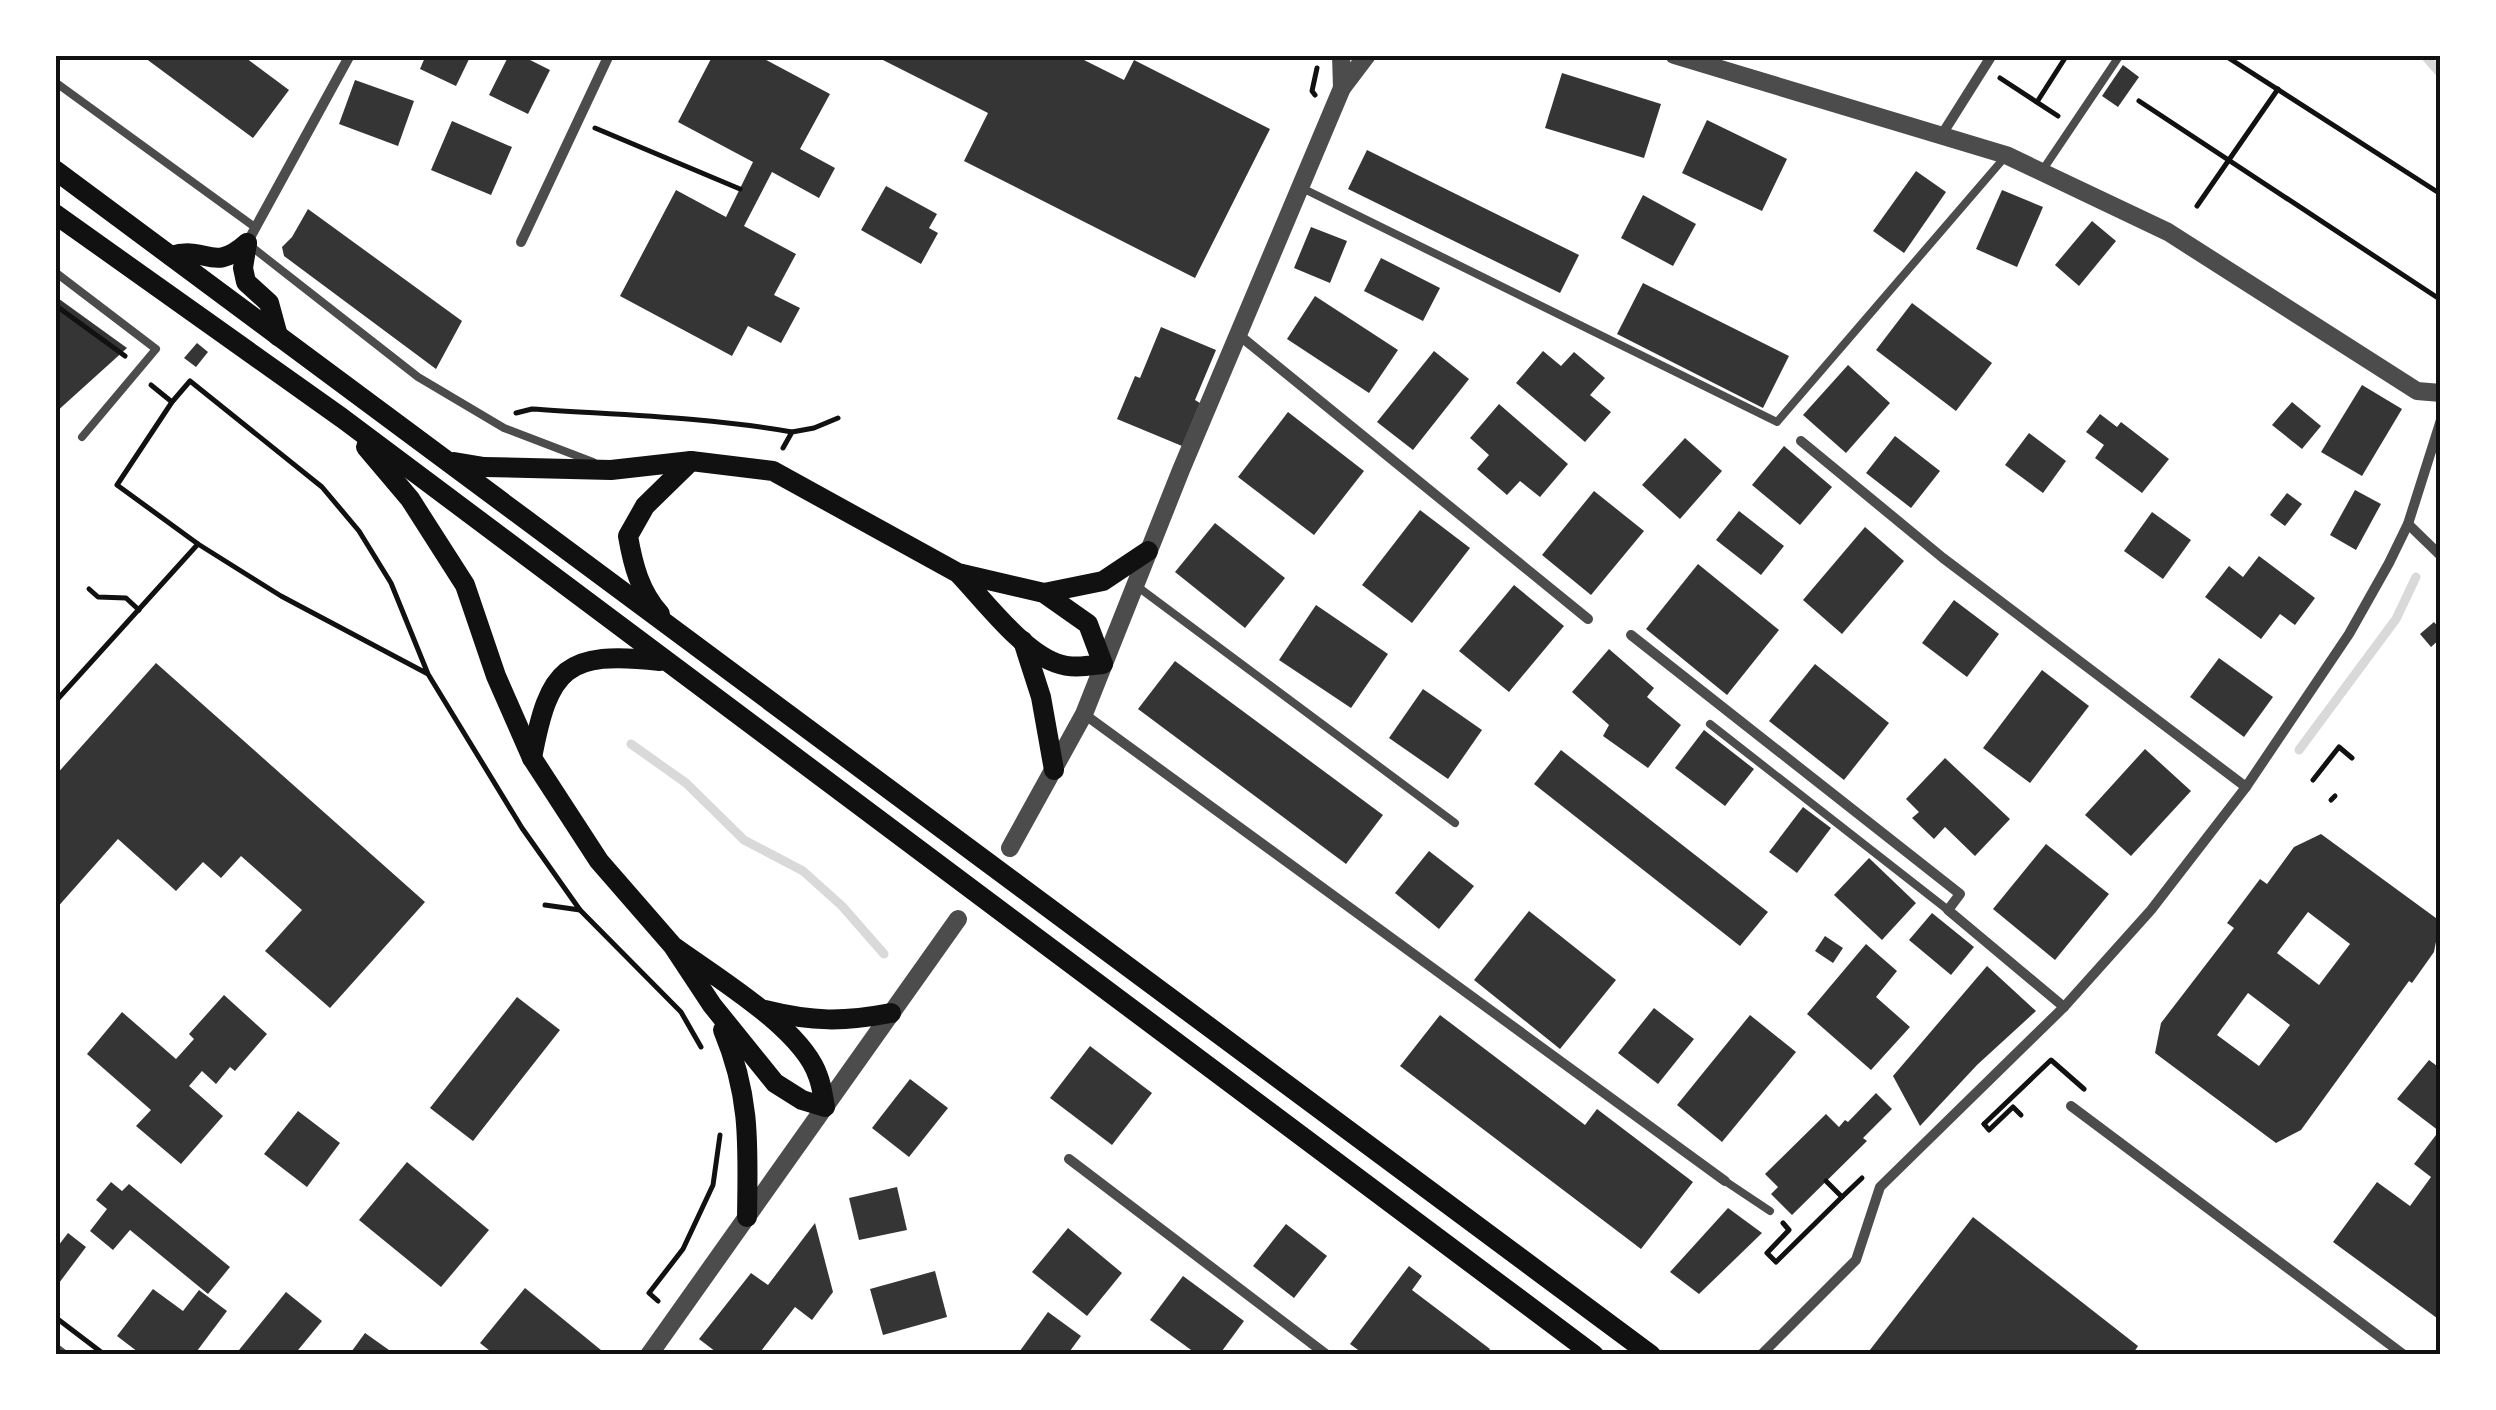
<svg xmlns="http://www.w3.org/2000/svg" width="2496" height="1410" viewBox="0 0 2496 1410" font-family="'Public Sans',sans-serif">
	<rect width="100%" height="100%" fill="#fff"/>
	<g fill="none" stroke-linecap="round" stroke-linejoin="round">
		<g stroke="#d9d9d9" stroke-width="9">
			<polyline points="2424,55 2441,74"/>
			<polyline points="631,744 686,783 744,840 803,871 842,906 884,954"/>
			<polyline points="2299,750 2396,619 2416,577"/>
		</g>
	</g>
	<g fill="#353535" fill-rule="evenodd">
		<polygon points="141,55 242,55 289,90 253,138"/>
		<polygon points="426,55 471,55 456,86 420,69"/>
		<polygon points="509,55 520,55 550,70 528,114 489,95"/>
		<polygon points="713,55 757,55 830,94 800,149 835,168 819,198 772,172 744,226 796,254 774,295 800,308 781,343 748,326 732,356 620,296 676,190 726,217 753,162 678,122"/>
		<polygon points="873,55 1074,55 1124,80 1134,60 1270,129 1195,278 964,161 988,113"/>
		<polygon points="2123,65 2139,77 2118,107 2102,96"/>
		<polygon points="1562,73 1661,104 1644,158 1545,128"/>
		<polygon points="355,80 414,101 398,146 339,124"/>
		<polygon points="1707,120 1787,159 1762,211 1682,173"/>
		<polygon points="452,121 512,147 491,195 431,170"/>
		<polygon points="1367,150 1579,255 1560,293 1348,189"/>
		<polygon points="1916,171 1946,192 1904,253 1873,231"/>
		<polygon points="886,186 937,214 929,228 938,233 921,264 861,230"/>
		<polygon points="2002,190 2043,207 2017,267 1976,249"/>
		<polygon points="1643,195 1696,224 1673,266 1621,238"/>
		<polygon points="308,209 462,321 436,369 284,256 282,247 292,237"/>
		<polygon points="2092,221 2116,241 2079,286 2055,265"/>
		<polygon points="1311,227 1347,241 1330,283 1294,268"/>
		<polygon points="1381,258 1440,288 1423,321 1364,291"/>
		<polygon points="1643,283 1789,356 1763,408 1617,334"/>
		<polygon points="55,296 127,348 55,413"/>
		<polygon points="1315,296 1398,350 1369,393 1287,339"/>
		<polygon points="1912,303 1992,363 1956,411 1876,350"/>
		<polygon points="1161,327 1216,350 1195,400 1200,403 1182,446 1117,419 1135,376 1140,378"/>
		<polygon points="197,343 208,352 196,367 184,358"/>
		<polygon points="1434,351 1469,379 1413,450 1377,422"/>
		<polygon points="1543,351 1561,366 1574,352 1605,378 1590,395 1611,412 1585,442 1516,383"/>
		<polygon points="1848,365 1890,403 1846,453 1803,415"/>
		<polygon points="2362,385 2402,409 2362,476 2321,452"/>
		<polygon points="2292,402 2321,426 2302,449 2272,425"/>
		<polygon points="1499,404 1568,464 1540,497 1520,481 1507,495 1477,469 1489,455 1470,438"/>
		<polygon points="1288,412 1364,471 1314,535 1238,477"/>
		<polygon points="2100,414 2117,427 2121,422 2169,459 2142,493 2095,458 2104,445 2086,432"/>
		<polygon points="2029,433 2066,461 2043,493 2005,465"/>
		<polygon points="1895,436 1940,471 1911,508 1866,473"/>
		<polygon points="1685,438 1722,471 1680,519 1642,485"/>
		<polygon points="1784,446 1832,487 1800,525 1752,485"/>
		<polygon points="2355,490 2381,504 2356,550 2330,535"/>
		<polygon points="1594,491 1644,531 1591,595 1542,555"/>
		<polygon points="2287,493 2302,504 2285,526 2270,515"/>
		<polygon points="1420,510 1470,548 1412,623 1362,585"/>
		<polygon points="1739,511 1784,546 1761,575 1716,540"/>
		<polygon points="2152,512 2191,540 2163,579 2124,551"/>
		<polygon points="1215,523 1285,578 1245,628 1175,572"/>
		<polygon points="1865,527 1904,561 1842,634 1803,600"/>
		<polygon points="2259,556 2315,598 2295,625 2280,614 2261,639 2205,597 2229,566 2243,577"/>
		<polygon points="1698,564 1779,630 1727,695 1646,629"/>
		<polygon points="1514,585 1564,626 1509,692 1459,651"/>
		<polygon points="1954,600 1999,634 1967,677 1922,643"/>
		<polygon points="1316,605 1388,654 1351,708 1279,660"/>
		<polygon points="2434,622 2441,630 2441,638 2431,647 2420,634"/>
		<polygon points="1609,649 1654,688 1647,697 1681,725 1648,768 1603,736 1609,725 1572,692"/>
		<polygon points="2219,658 2273,697 2244,737 2190,697"/>
		<polygon points="1175,661 1383,815 1346,864 1138,709"/>
		<polygon points="156,663 425,902 330,1008 265,951 302,910 241,856 221,878 203,862 176,891 118,839 55,910 55,776"/>
		<polygon points="1815,664 1889,723 1844,780 1769,721"/>
		<polygon points="2042,670 2089,706 2030,783 1983,748"/>
		<polygon points="1423,689 1482,730 1448,779 1389,738"/>
		<polygon points="1704,730 1754,769 1725,806 1675,768"/>
		<polygon points="2145,749 2191,791 2131,856 2085,815"/>
		<polygon points="1561,750 1768,912 1740,946 1534,784"/>
		<polygon points="1945,758 2010,819 1975,856 1945,827 1934,839 1912,818 1919,812 1906,799"/>
		<polygon points="1803,807 1831,828 1797,873 1769,852"/>
		<path d="M 2321,834 L 2440,921 L 2434,952 L 2412,983 L 2409,981 L 2301,1130 L 2276,1143 L 2155,1053 L 2161,1023 L 2234,928 L 2227,923 L 2260,879 L 2267,884 L 2294,847 ZM 2308,912 L 2350,944 L 2319,985 L 2277,953 ZM 2248,993 L 2290,1025 L 2259,1066 L 2217,1035 Z"/>
		<polygon points="2046,844 2109,894 2055,960 1993,909"/>
		<polygon points="1429,851 1474,886 1439,929 1395,893"/>
		<polygon points="1869,858 1916,903 1882,940 1834,895"/>
		<polygon points="1529,911 1616,980 1560,1049 1474,980"/>
		<polygon points="1932,913 1974,947 1951,975 1909,940"/>
		<polygon points="1825,936 1843,948 1833,963 1815,951"/>
		<polygon points="1866,944 1897,971 1876,997 1910,1027 1871,1070 1807,1014"/>
		<polygon points="1987,966 2036,1011 1977,1065 1920,1126 1893,1076"/>
		<polygon points="224,995 267,1034 235,1071 230,1067 216,1084 202,1071 189,1086 223,1116 181,1164 136,1126 151,1110 87,1054 122,1012 176,1059 194,1039 189,1034"/>
		<polygon points="517,997 560,1030 473,1141 430,1108"/>
		<polygon points="1654,1008 1694,1039 1658,1084 1618,1053"/>
		<polygon points="1440,1015 1585,1125 1597,1109 1693,1182 1641,1249 1400,1066"/>
		<polygon points="1750,1015 1796,1052 1722,1142 1677,1105"/>
		<polygon points="1090,1046 1152,1093 1112,1145 1050,1098"/>
		<polygon points="2429,1060 2441,1069 2441,1321 2333,1242 2377,1182 2410,1206 2431,1177 2414,1164 2439,1131 2397,1099"/>
		<polygon points="910,1079 948,1108 909,1157 872,1128"/>
		<polygon points="1876,1093 1892,1109 1863,1138 1867,1141 1792,1215 1771,1194 1778,1187 1765,1174 1826,1114 1839,1127 1845,1120 1848,1122"/>
		<polygon points="298,1111 340,1143 307,1187 264,1154"/>
		<polygon points="407,1162 489,1230 441,1287 359,1220"/>
		<polygon points="111,1182 122,1191 129,1184 230,1267 208,1294 130,1230 113,1250 90,1231 107,1209 96,1200"/>
		<polygon points="897,1187 907,1230 859,1240 849,1198"/>
		<polygon points="1728,1208 1762,1233 1699,1294 1670,1272"/>
		<polygon points="1973,1217 2138,1346 2132,1355 1866,1355"/>
		<polygon points="815,1223 833,1292 812,1320 795,1307 758,1355 720,1355 699,1339 751,1273 768,1285"/>
		<polygon points="1286,1224 1327,1256 1294,1298 1253,1266"/>
		<polygon points="1068,1228 1122,1273 1087,1316 1032,1272"/>
		<polygon points="68,1233 86,1247 59,1283 55,1280 55,1250"/>
		<polygon points="1409,1266 1422,1276 1412,1290 1490,1349 1486,1355 1365,1355 1350,1344"/>
		<polygon points="935,1271 947,1317 883,1335 870,1289"/>
		<polygon points="1183,1276 1244,1321 1219,1355 1198,1355 1150,1320"/>
		<polygon points="525,1288 607,1355 495,1355 480,1343"/>
		<polygon points="153,1289 183,1311 199,1290 227,1311 194,1355 142,1355 117,1336"/>
		<polygon points="286,1292 322,1321 294,1355 235,1355"/>
		<polygon points="1048,1312 1081,1336 1067,1355 1017,1355"/>
		<polygon points="365,1333 396,1355 349,1355"/>
	</g>
	<g fill="none" stroke-linecap="round" stroke-linejoin="round">
		<g stroke="#111" stroke-width="5">
			<polyline points="2224,55 2439,193"/>
			<polyline points="2000,78 2058,116"/>
			<polyline points="1315,95 1312,91 1317,68"/>
			<polyline points="2139,101 2441,300"/>
			<polyline points="2037,102 2067,55"/>
			<polyline points="595,128 740,189"/>
			<polyline points="2197,206 2278,89"/>
			<polyline points="55,305 125,356"/>
			<polyline points="151,385 172,402"/>
			<path d="M 516,413 L 532,409 C 618,415 706,417 792,432"/>
			<polyline points="783,448 792,432 814,428 838,418"/>
			<polyline points="89,589 98,597 126,598 139,610"/>
			<polyline points="428,674 281,596 198,544 117,485 172,402 190,381 322,487 359,531 391,583 428,674 522,828 580,910 681,1012 701,1047"/>
			<polyline points="55,702 198,544"/>
			<polyline points="2313,780 2339,747 2352,758"/>
			<polyline points="2331,800 2335,796"/>
			<polyline points="545,905 580,910"/>
			<polyline points="1984,1124 2051,1060 2084,1089"/>
			<polyline points="1984,1124 1989,1130 2013,1107 2021,1115"/>
			<polyline points="1826,1181 1842,1197 1862,1178"/>
			<polyline points="1783,1223 1789,1230 1767,1253 1776,1262 1842,1197"/>
			<polyline points="658,1301 649,1293 683,1249 713,1185 720,1135"/>
			<polyline points="55,1317 105,1355"/>
		</g>
		<g stroke="#4c4c4c" stroke-width="8">
			<polyline points="55,82 256,228"/>
			<polyline points="2042,171 2120,55"/>
			<polyline points="1300,187 1777,422 2005,157"/>
			<polyline points="248,244 418,377 504,428 593,462"/>
			<polyline points="55,272 156,349 82,437"/>
			<polyline points="1138,587 1455,823"/>
			<polyline points="1710,724 1948,910"/>
			<polyline points="1725,1181 1770,1211"/>
		</g>
		<g stroke="#4c4c4c" stroke-width="10">
			<polyline points="1941,136 1992,55"/>
			<polyline points="521,242 609,55"/>
			<polyline points="247,243 350,55"/>
			<polyline points="1239,335 1588,619"/>
			<polyline points="1801,441 1943,558 2246,787"/>
			<polyline points="2408,524 2441,556"/>
			<polyline points="1631,635 1960,894 1948,910 2064,1007"/>
			<polyline points="1084,714 1725,1181"/>
			<polyline points="2071,1106 2404,1355"/>
			<polyline points="1069,1159 1327,1355"/>
			<polyline points="55,1348 64,1355"/>
			<polyline points="1761,1355 1856,1260 1880,1187 2064,1007 2151,910 2246,787 2349,634 2389,563 2408,524 2441,420"/>
		</g>
		<g stroke="#4c4c4c" stroke-width="18">
			<polyline points="1341,55 1342,88"/>
			<polyline points="1674,55 2006,155 2168,232 2417,391 2441,393"/>
			<polyline points="1010,848 1084,714 1181,470 1342,88 1367,55"/>
			<polyline points="649,1355 958,919"/>
		</g>
		<g stroke="#111" stroke-width="20">
			<polyline points="55,170 1651,1355"/>
			<polyline points="55,214 342,418 1594,1355"/>
			<polyline points="247,243 243,268 246,282 269,303 278,336"/>
			<path d="M 171,256 C 207,245 212,274 247,243"/>
			<path d="M 366,447 L 410,499 L 465,585 L 496,676 L 532,758 L 599,861 L 673,946 L 712,1005 L 775,1083 L 802,1100 L 825,1107 C 823,1097 822,1086 818,1076 C 802,1028 714,976 673,946"/>
			<path d="M 454,462 L 484,467 L 611,470 L 691,461 L 773,471 L 958,573 L 1044,593 L 1088,624 L 1103,664 C 1087,666 1072,669 1056,663 C 1022,651 983,599 958,573"/>
			<polyline points="1044,593 1103,581 1148,551"/>
			<path d="M 660,614 C 640,592 633,565 628,536 L 645,506 L 691,461"/>
			<polyline points="1023,641 1041,697 1054,770"/>
			<path d="M 532,758 C 549,668 565,650 660,661"/>
			<path d="M 765,1010 C 813,1022 843,1022 891,1013"/>
			<path d="M 723,1030 C 751,1097 748,1146 747,1217"/>
		</g>
	</g>
	<rect width="2496" height="1410" fill="none" stroke="#ffffff" stroke-width="115"/>
	<rect x="58" y="58" width="2380" height="1294" fill="none" stroke="#111" stroke-width="4"/>
</svg>
